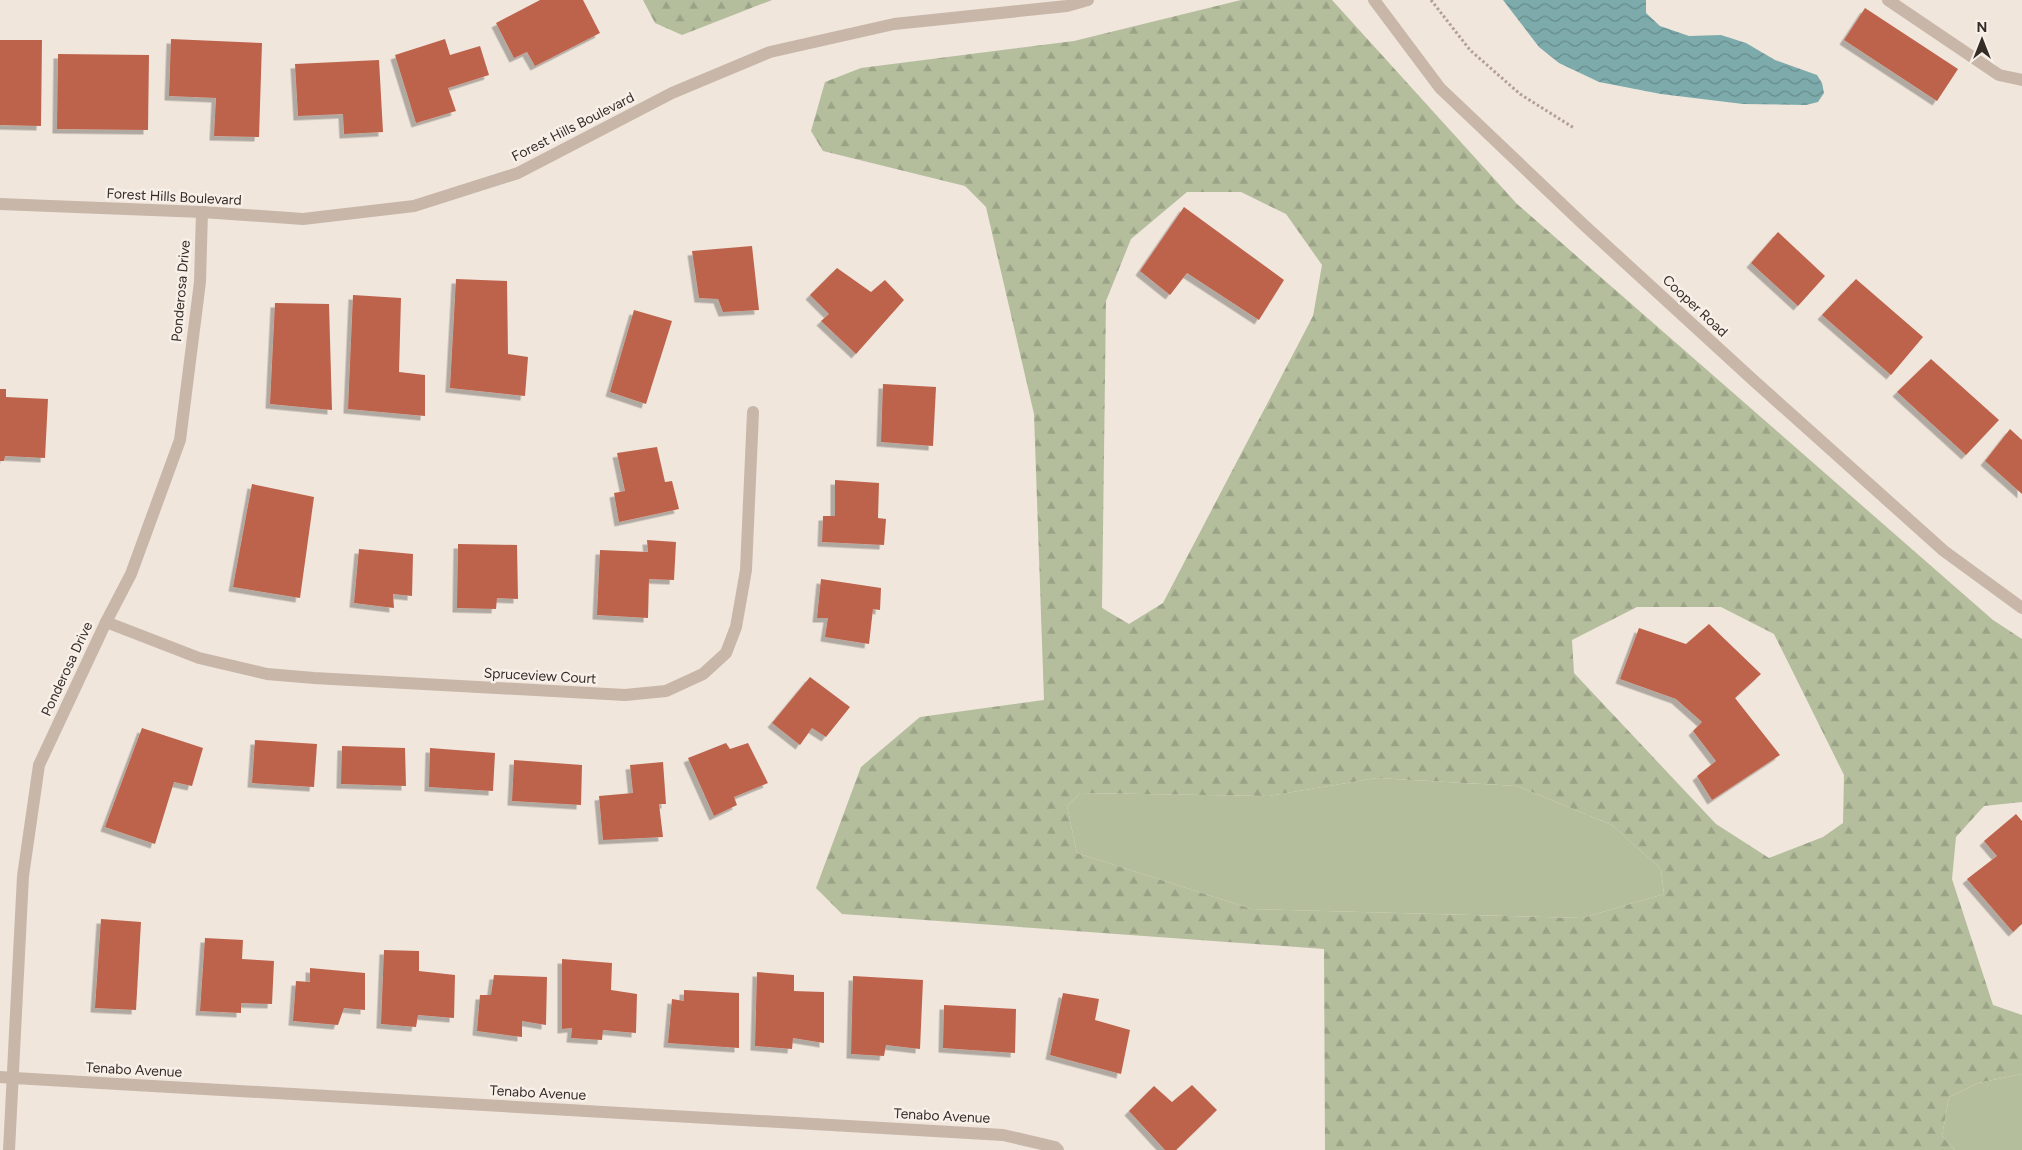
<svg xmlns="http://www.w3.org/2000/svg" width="2022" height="1150" viewBox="0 0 2022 1150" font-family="Figtree,sans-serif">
	<defs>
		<pattern id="forest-firs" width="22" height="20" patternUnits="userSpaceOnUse" patternTransform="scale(1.25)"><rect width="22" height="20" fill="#b4be9d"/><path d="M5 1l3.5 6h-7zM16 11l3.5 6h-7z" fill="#9ba387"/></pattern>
		<pattern id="water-waves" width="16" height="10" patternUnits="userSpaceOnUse" patternTransform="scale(1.25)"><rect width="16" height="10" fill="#7dabac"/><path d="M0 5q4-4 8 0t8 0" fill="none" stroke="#678b8c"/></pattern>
		<filter id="shadow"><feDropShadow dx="-4.5" dy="4.5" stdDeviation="0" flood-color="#0004"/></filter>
	</defs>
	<rect width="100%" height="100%" fill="#f0e6dc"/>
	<g fill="#b4be9d">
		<polygon points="1377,778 1517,786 1612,825 1661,869 1664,894 1582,918 1252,909 1077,853 1067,806 1080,793 1269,796"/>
		<polygon points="2022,1074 2022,1150 1955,1150 1942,1136 1949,1097 1978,1083"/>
	</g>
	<g fill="url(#forest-firs)" fill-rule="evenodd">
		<polygon points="643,0 772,0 682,35 655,23"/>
		<path d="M 1241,0 L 1332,0 L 1517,204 L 1993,620 L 2022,639 L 2022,802 L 1984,806 L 1956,837 L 1952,879 L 1993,1005 L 2022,1015 L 2022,1074 L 1978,1083 L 1949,1097 L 1942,1136 L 1955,1150 L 1325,1150 L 1324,949 L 842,914 L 816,888 L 861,767 L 920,717 L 1044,700 L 1034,414 L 986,207 L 965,186 L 823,151 L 811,131 L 825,82 L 861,68 L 1074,41 ZM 1187,192 L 1241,192 L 1286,214 L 1322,265 L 1313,316 L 1163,603 L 1129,624 L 1102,608 L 1106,301 L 1131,239 ZM 1637,607 L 1721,607 L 1774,634 L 1844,775 L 1843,823 L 1823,837 L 1769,858 L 1716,824 L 1574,673 L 1572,640 ZM 1377,778 L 1517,786 L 1612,825 L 1661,869 L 1664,894 L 1582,918 L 1252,909 L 1077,853 L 1067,806 L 1080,793 L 1269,796 Z"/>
	</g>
	<polygon fill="url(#water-waves)" points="1503,0 1646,0 1646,13 1660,26 1689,36 1721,35 1746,43 1775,60 1817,75 1822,83 1824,93 1818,102 1806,105 1743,104 1661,94 1599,82 1559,63 1539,47"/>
	<g fill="#be634c" filter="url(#shadow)">
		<polygon points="540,0 583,0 600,33 535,66 527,52 514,58 496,23"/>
		<polygon points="1865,8 1958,69 1937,101 1844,40"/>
		<polygon points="171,39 262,43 259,137 214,136 216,98 169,96"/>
		<polygon points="445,39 450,55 480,46 489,75 448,88 456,111 416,123 395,55"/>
		<polygon points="0,40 42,40 41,126 0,125"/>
		<polygon points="58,54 149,55 148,130 57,129"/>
		<polygon points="379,60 383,132 344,134 343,114 298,116 295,64"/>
		<polygon points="1184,207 1284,280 1259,320 1187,273 1170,295 1140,271"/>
		<polygon points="1778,232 1825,276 1798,306 1751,263"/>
		<polygon points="752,246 759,310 723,312 718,299 699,298 692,251"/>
		<polygon points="837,268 871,292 885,280 904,300 856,354 821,321 829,314 810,295"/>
		<polygon points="456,279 507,281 508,354 528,357 525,396 450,388"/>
		<polygon points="1856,279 1923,337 1891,375 1822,315"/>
		<polygon points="353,295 401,298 399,372 425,375 425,416 348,409"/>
		<polygon points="275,303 329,304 332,410 270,404"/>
		<polygon points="634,310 672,321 646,404 610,392"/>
		<polygon points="1931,359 1999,420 1966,455 1897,392"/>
		<polygon points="883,384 936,387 933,446 881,442"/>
		<polygon points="0,389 6,389 6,397 48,399 45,458 5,456 4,461 0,461"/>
		<polygon points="2010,429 2022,440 2022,494 1985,461"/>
		<polygon points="657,447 665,482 672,481 679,509 619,522 614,493 625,491 617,453"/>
		<polygon points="835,480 879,483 878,518 886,519 884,545 822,542 823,516 835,516"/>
		<polygon points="252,484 314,497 300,598 233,587"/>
		<polygon points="647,540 676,542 674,580 649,579 648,618 597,615 600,550 648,552"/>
		<polygon points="458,544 517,545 518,599 497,598 496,609 457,608"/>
		<polygon points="359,549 413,554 412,596 393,594 394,608 354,603"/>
		<polygon points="821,579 881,588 880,610 873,609 869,644 825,637 828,618 817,618"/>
		<polygon points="1709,624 1761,674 1735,698 1780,755 1712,800 1697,776 1716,761 1693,731 1702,722 1676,699 1620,679 1639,628 1686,644"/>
		<polygon points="810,677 850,707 826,737 812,728 800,745 772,723"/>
		<polygon points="142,728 203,748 192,786 174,782 155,844 105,827"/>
		<polygon points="255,740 317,744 314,787 252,783"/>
		<polygon points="726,743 730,749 748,743 768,783 734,797 737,805 714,816 688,758"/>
		<polygon points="342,746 405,748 406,786 341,784"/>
		<polygon points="430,748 495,753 493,791 429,787"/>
		<polygon points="514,760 582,765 581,805 512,801"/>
		<polygon points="663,762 666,804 659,804 663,837 603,840 599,796 633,793 630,765"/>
		<polygon points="2016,814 2022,821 2022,924 2013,932 1967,879 1997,856 1984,841"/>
		<polygon points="101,919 141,922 136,1010 95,1008"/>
		<polygon points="205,938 243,940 242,959 274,961 272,1004 241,1003 241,1013 200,1011"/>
		<polygon points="384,950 419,951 419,971 455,975 454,1018 418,1015 416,1027 381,1024"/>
		<polygon points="562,959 612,963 611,990 637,994 636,1033 603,1030 602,1040 571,1038 572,1028 562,1029"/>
		<polygon points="310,968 365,973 365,1010 344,1008 338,1025 293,1021 296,981 310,982"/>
		<polygon points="757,972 794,975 794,991 824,992 824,1043 793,1038 792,1049 755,1046"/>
		<polygon points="494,975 547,977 546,1025 522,1021 522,1037 477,1031 480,995 491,995"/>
		<polygon points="853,976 923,980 920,1049 886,1045 884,1056 851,1054"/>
		<polygon points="684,990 739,993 739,1048 668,1043 672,999 684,1001"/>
		<polygon points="1063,993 1099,999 1095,1020 1130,1030 1121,1074 1050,1055"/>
		<polygon points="944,1005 1016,1009 1015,1053 943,1048"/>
		<polygon points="1192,1085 1217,1110 1176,1150 1165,1150 1129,1111 1154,1086 1172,1102"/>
	</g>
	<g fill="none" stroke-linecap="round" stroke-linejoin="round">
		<polyline stroke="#b3a093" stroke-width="3" stroke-dasharray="2.5 2.5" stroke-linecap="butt" points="1431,0 1470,50 1520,94 1574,128"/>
		<polyline stroke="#c8b6a9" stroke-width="12" points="0,1077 14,1078"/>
		<g stroke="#c8b6a9" stroke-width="12">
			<polyline points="1888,0 1999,75 2022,80"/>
			<polyline points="0,204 202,212 303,219 414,206 518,173 672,93 770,52 894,24 1067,6 1088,0"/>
			<polyline points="106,622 199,658 267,674 314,678 625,695 666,691 703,674 726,653 736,627 746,570 753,412"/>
			<polyline points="14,1078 1003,1135 1055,1147 1058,1150"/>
			<polyline points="9,1150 23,876 39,765 106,622 131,574 180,440 200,282 202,212"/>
		</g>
		<polyline stroke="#c8b6a9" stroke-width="12" points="1374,0 1440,88 1584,225 1752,379 1944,551 2022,608"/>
	</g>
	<g text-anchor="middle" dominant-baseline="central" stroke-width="5" stroke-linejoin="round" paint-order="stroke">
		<g font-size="14" fill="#352c28" stroke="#f8f0e8">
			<text transform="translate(573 127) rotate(-27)">Forest Hills Boulevard</text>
			<text transform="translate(174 197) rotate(3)">Forest Hills Boulevard</text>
			<text transform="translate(181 291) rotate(-85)">Ponderosa Drive</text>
			<text transform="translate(1695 306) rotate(43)">Cooper Road</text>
			<text transform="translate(67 669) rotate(-65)">Ponderosa Drive</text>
			<text transform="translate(540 676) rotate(3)">Spruceview Court</text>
			<text transform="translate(134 1070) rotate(3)">Tenabo Avenue</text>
			<text transform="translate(538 1093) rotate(3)">Tenabo Avenue</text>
			<text transform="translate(942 1116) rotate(3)">Tenabo Avenue</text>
		</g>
	</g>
	<g transform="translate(1982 40)" stroke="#f8f0e8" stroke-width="4" paint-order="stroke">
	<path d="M0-4L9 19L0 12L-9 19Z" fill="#352c28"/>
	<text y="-8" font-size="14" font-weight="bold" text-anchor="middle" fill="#352c28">N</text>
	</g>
</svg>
